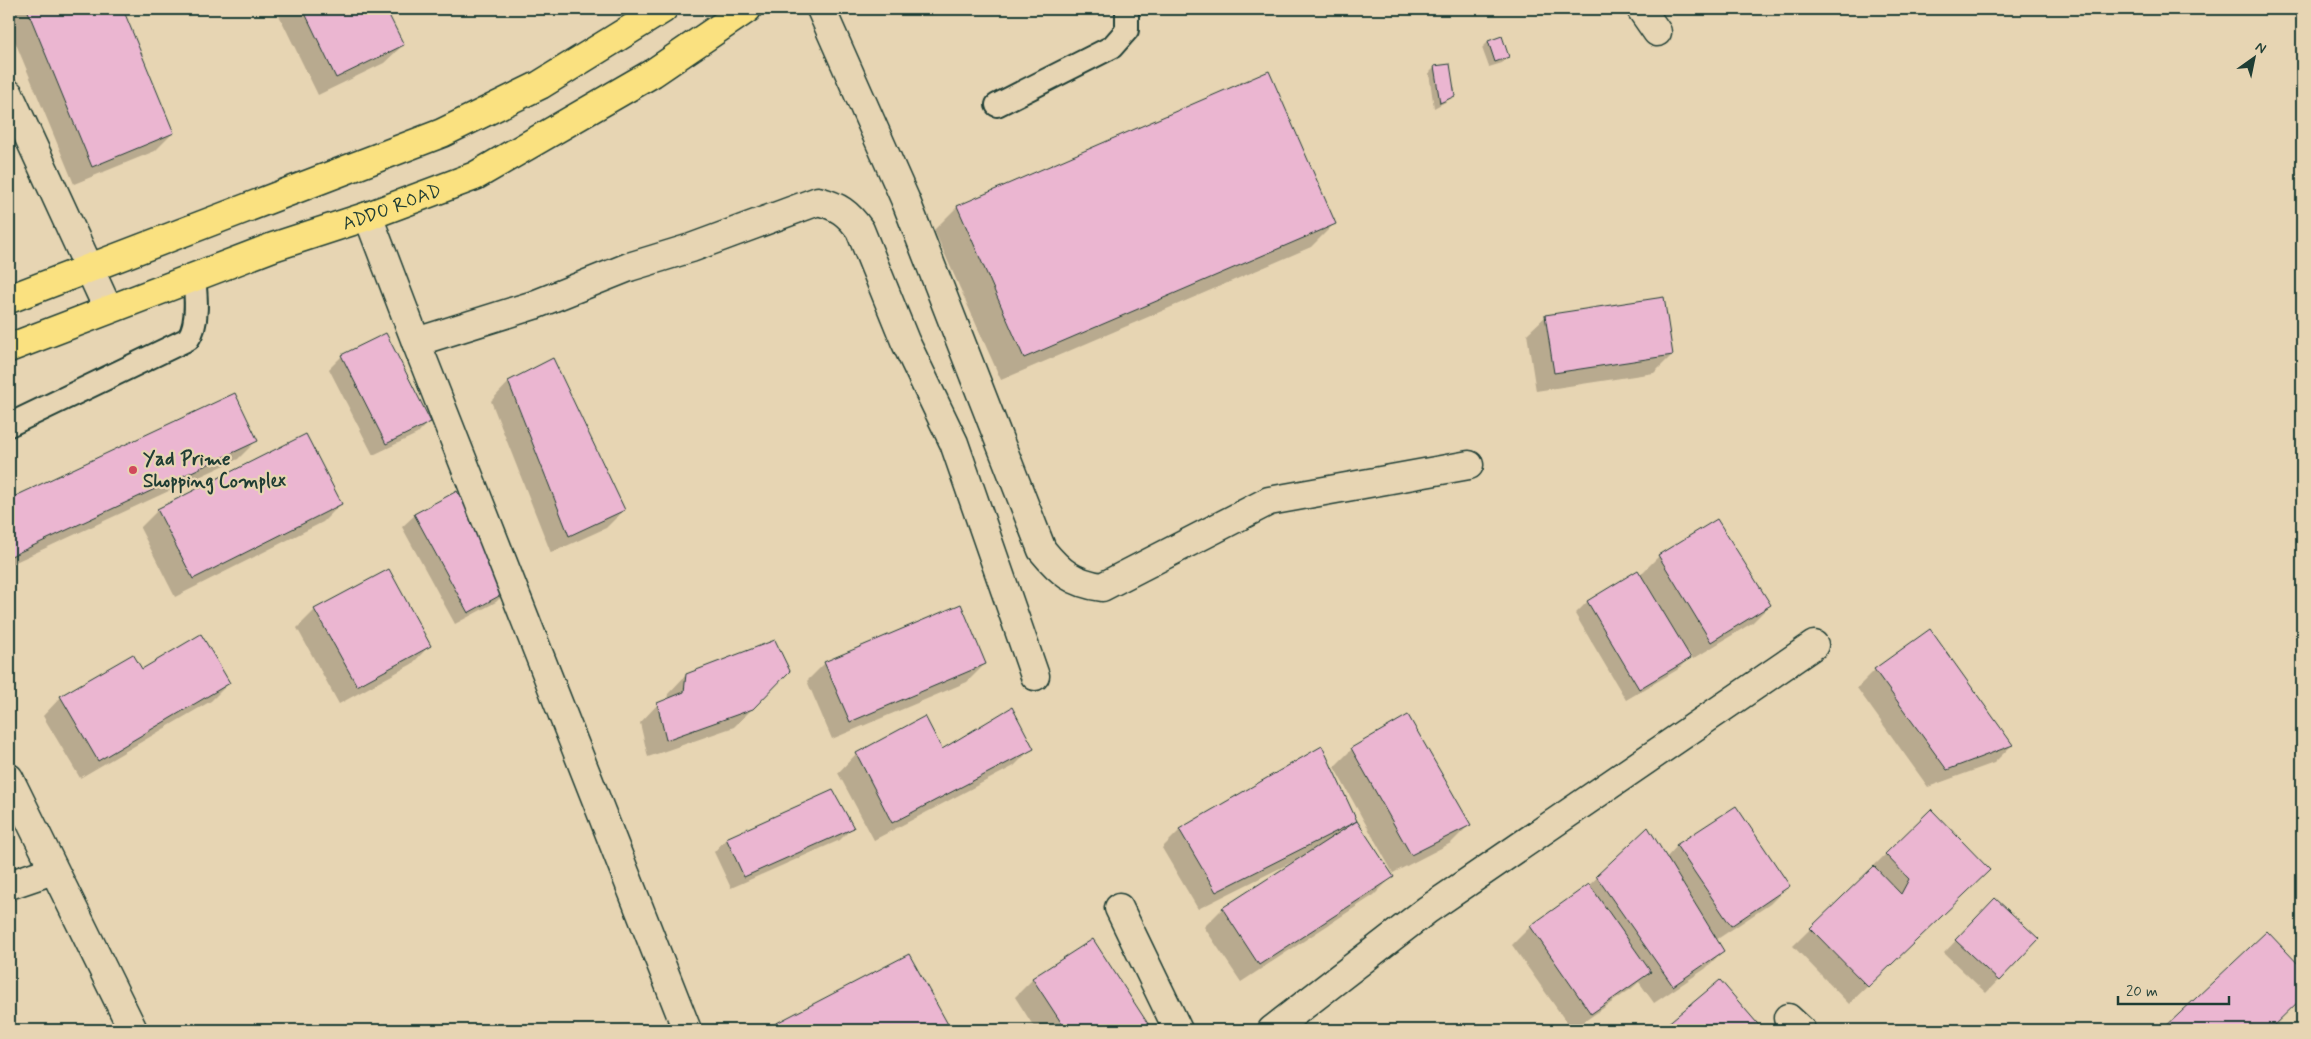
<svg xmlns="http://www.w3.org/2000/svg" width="2311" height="1039" viewBox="0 0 2311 1039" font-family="Mynerve,sans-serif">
	<rect width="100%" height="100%" fill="#e7d5b3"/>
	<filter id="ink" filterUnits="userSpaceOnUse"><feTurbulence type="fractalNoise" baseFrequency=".02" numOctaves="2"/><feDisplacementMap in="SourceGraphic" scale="10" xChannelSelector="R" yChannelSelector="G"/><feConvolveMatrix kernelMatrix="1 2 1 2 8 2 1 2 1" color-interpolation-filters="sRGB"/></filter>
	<g filter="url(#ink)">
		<g fill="#0003">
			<polygon points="9,9 121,9 173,133 155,151 74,184 9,27"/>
			<polygon points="276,9 385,9 403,45 384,63 318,95"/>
			<polygon points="1501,38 1508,57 1502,63 1489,67 1482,48 1488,42"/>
			<polygon points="1435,67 1454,95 1447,101 1434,108 1429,73"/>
			<polygon points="957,207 1334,224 1311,247 1001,380 934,230"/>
			<polygon points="1546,316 1672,355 1654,373 1536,391 1527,334"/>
			<polygon points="342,356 429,421 417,434 373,455 329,369"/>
			<polygon points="509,382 624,510 606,528 551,553 491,401"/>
			<polygon points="235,395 256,441 238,459 9,565 9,500"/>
			<polygon points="341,504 323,522 175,597 140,528 158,510"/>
			<polygon points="415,515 509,589 496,602 455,624 402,527"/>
			<polygon points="1659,556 1770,605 1752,623 1693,659 1688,651 1685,652 1689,658 1677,670 1626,700 1575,614 1587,602 1638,572 1640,575"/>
			<polygon points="315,610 430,645 412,664 339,704 297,628"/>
			<polygon points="133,656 142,670 229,683 211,701 80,778 43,716 61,697"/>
			<polygon points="825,663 985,664 967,682 832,739 807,681"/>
			<polygon points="1875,670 2012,745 1994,763 1928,787 1857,688"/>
			<polygon points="686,675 753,708 734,727 648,757 640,723 658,704 667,700 668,694"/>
			<polygon points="925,718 942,751 1032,748 1014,766 874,840 838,773 856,754"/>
			<polygon points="1352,749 1469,825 1451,843 1393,873 1334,767"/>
			<polygon points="832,792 852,828 840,840 731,888 714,852 726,839"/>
			<polygon points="1356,821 1392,877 1374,895 1241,982 1204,927 1222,909 1293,863 1292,862 1198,909 1162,848 1180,830"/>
			<polygon points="1648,829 1666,858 1677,846 1788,886 1770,904 1716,940 1723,951 1705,969 1654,1003 1639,982 1631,989 1572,1030 1512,945 1530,927 1583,891"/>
			<polygon points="1886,854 1970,888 1849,1004 1793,946"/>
			<polygon points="1983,912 2038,939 1986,993 1944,953"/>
			<polygon points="2267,933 2302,970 2302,997 2268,1030 2164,1030"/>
			<polygon points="1093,941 1151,1030 1036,1030 1015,997 1033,979"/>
			<polygon points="1720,981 1762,1030 1662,1030"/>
			<polygon points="770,1028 948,1028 945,1030 768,1030"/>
		</g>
		<g fill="#ebb6d1" stroke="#1f3d34">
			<polygon points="27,9 123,9 174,133 92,167"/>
			<polygon points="303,9 386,9 404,45 336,78"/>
			<polygon points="1502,36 1509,57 1495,62 1488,41"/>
			<polygon points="1450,64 1455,96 1440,103 1434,66"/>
			<polygon points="1269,71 1336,224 1024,358 957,206"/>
			<polygon points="1664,297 1673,355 1554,373 1545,315"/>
			<polygon points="386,333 431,422 386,444 341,355"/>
			<polygon points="553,358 625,510 569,536 508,381"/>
			<polygon points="235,393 258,441 9,557 9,499"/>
			<polygon points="306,434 342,504 193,579 157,509"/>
			<polygon points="457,491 510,590 468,613 414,514"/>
			<polygon points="1717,519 1771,605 1711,642 1658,555"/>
			<polygon points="389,569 431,646 357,686 314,609"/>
			<polygon points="1638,570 1691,658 1639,689 1587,601"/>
			<polygon points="961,604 986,664 850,722 824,662"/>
			<polygon points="1930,629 2013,745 1947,770 1874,669"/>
			<polygon points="201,634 230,683 98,761 60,696 133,654 142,669"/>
			<polygon points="775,640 790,671 753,709 666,740 657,703 684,692 686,674"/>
			<polygon points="1012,707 1034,749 892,823 856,753 925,716 942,749"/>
			<polygon points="1408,715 1471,825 1411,855 1351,748"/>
			<polygon points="1322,746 1357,821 1216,892 1179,829"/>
			<polygon points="833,790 854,828 744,877 726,838"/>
			<polygon points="1736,806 1790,886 1731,926 1676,845"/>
			<polygon points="1931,809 1990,870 1868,987 1810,928 1874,866 1901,894 1909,879 1885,854"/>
			<polygon points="1357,821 1394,877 1259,965 1222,908"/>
			<polygon points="1648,827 1724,951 1673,986 1596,876"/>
			<polygon points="1589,884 1651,972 1591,1014 1530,926"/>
			<polygon points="1995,898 2039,939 1999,981 1955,940"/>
			<polygon points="2267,931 2302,968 2302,998 2269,1030 2162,1030"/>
			<polygon points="1093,939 1152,1030 1066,1030 1032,978"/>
			<polygon points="909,954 950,1028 945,1030 771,1030 769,1027"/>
			<polygon points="1720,980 1763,1030 1660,1030"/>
		</g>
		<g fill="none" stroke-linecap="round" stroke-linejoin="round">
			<g stroke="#1f3d34" stroke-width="26">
				<g id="service">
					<polyline points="997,105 1112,47 1127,30 1127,9"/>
					<path d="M 9,425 L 188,339 C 199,324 196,295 194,277"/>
				</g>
			</g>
			<g stroke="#1f3d34" stroke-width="31">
				<g id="minor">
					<path d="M 821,9 L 905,199 L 1042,550 C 1060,572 1073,583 1102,587 L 1269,501 L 1469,465"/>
					<polyline points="1641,9 1657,32"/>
					<polyline points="9,94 108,309"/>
					<polyline points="368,216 416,342 687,1030"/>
					<path d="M 416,342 L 534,305 L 629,267 L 691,248 L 818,201 C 838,206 848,213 860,230 L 905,341 L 954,443 L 1035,676"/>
					<polyline points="9,778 133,1030"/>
					<polyline points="9,885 53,870"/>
					<polyline points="1119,908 1178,1030"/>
					<polyline points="1788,1018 1801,1030"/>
					<polyline points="1272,1030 1427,910 1814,645"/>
				</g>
			</g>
			<g stroke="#1f3d34" stroke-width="31">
				<g id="primary">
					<polyline points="9,299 442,133 540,85 663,9"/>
					<path id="s1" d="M 9,348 L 273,247 L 368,216 L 475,176 L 653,73 L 747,9"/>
				</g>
			</g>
			<use href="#service" stroke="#e7d5b3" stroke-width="22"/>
			<use href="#minor" stroke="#e7d5b3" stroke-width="28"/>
			<use href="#primary" stroke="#fae180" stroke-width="28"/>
		</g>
	</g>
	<circle fill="#d1495b" stroke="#e7d5b3" stroke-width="2" cx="133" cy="470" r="5"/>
	<g text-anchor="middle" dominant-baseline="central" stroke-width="4.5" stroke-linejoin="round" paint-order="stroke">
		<g font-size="19" fill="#1f3d34" stroke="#e7d5b3">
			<text stroke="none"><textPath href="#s1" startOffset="408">ADDO ROAD</textPath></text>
		</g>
		<g font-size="19" font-weight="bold" fill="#1f3d34" stroke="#e7d5b3" text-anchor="start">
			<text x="143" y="459">Yad Prime<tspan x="143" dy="22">Shopping Complex</tspan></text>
		</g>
	</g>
	<rect width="2311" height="1039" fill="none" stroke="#e7d5b3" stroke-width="30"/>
	<rect x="15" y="15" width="2281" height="1009" fill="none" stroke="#1f3d34" stroke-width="2" filter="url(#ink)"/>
	<g transform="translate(2254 58) rotate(33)" stroke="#e7d5b3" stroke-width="4" paint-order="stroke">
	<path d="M0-4L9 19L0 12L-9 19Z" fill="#1f3d34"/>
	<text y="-8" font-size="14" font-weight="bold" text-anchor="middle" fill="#1f3d34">N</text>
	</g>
	<path d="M2118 996v8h111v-8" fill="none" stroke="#1f3d34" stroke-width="2.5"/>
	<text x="2126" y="996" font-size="15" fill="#1f3d34" stroke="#e7d5b3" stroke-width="4" paint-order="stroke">20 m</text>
</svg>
